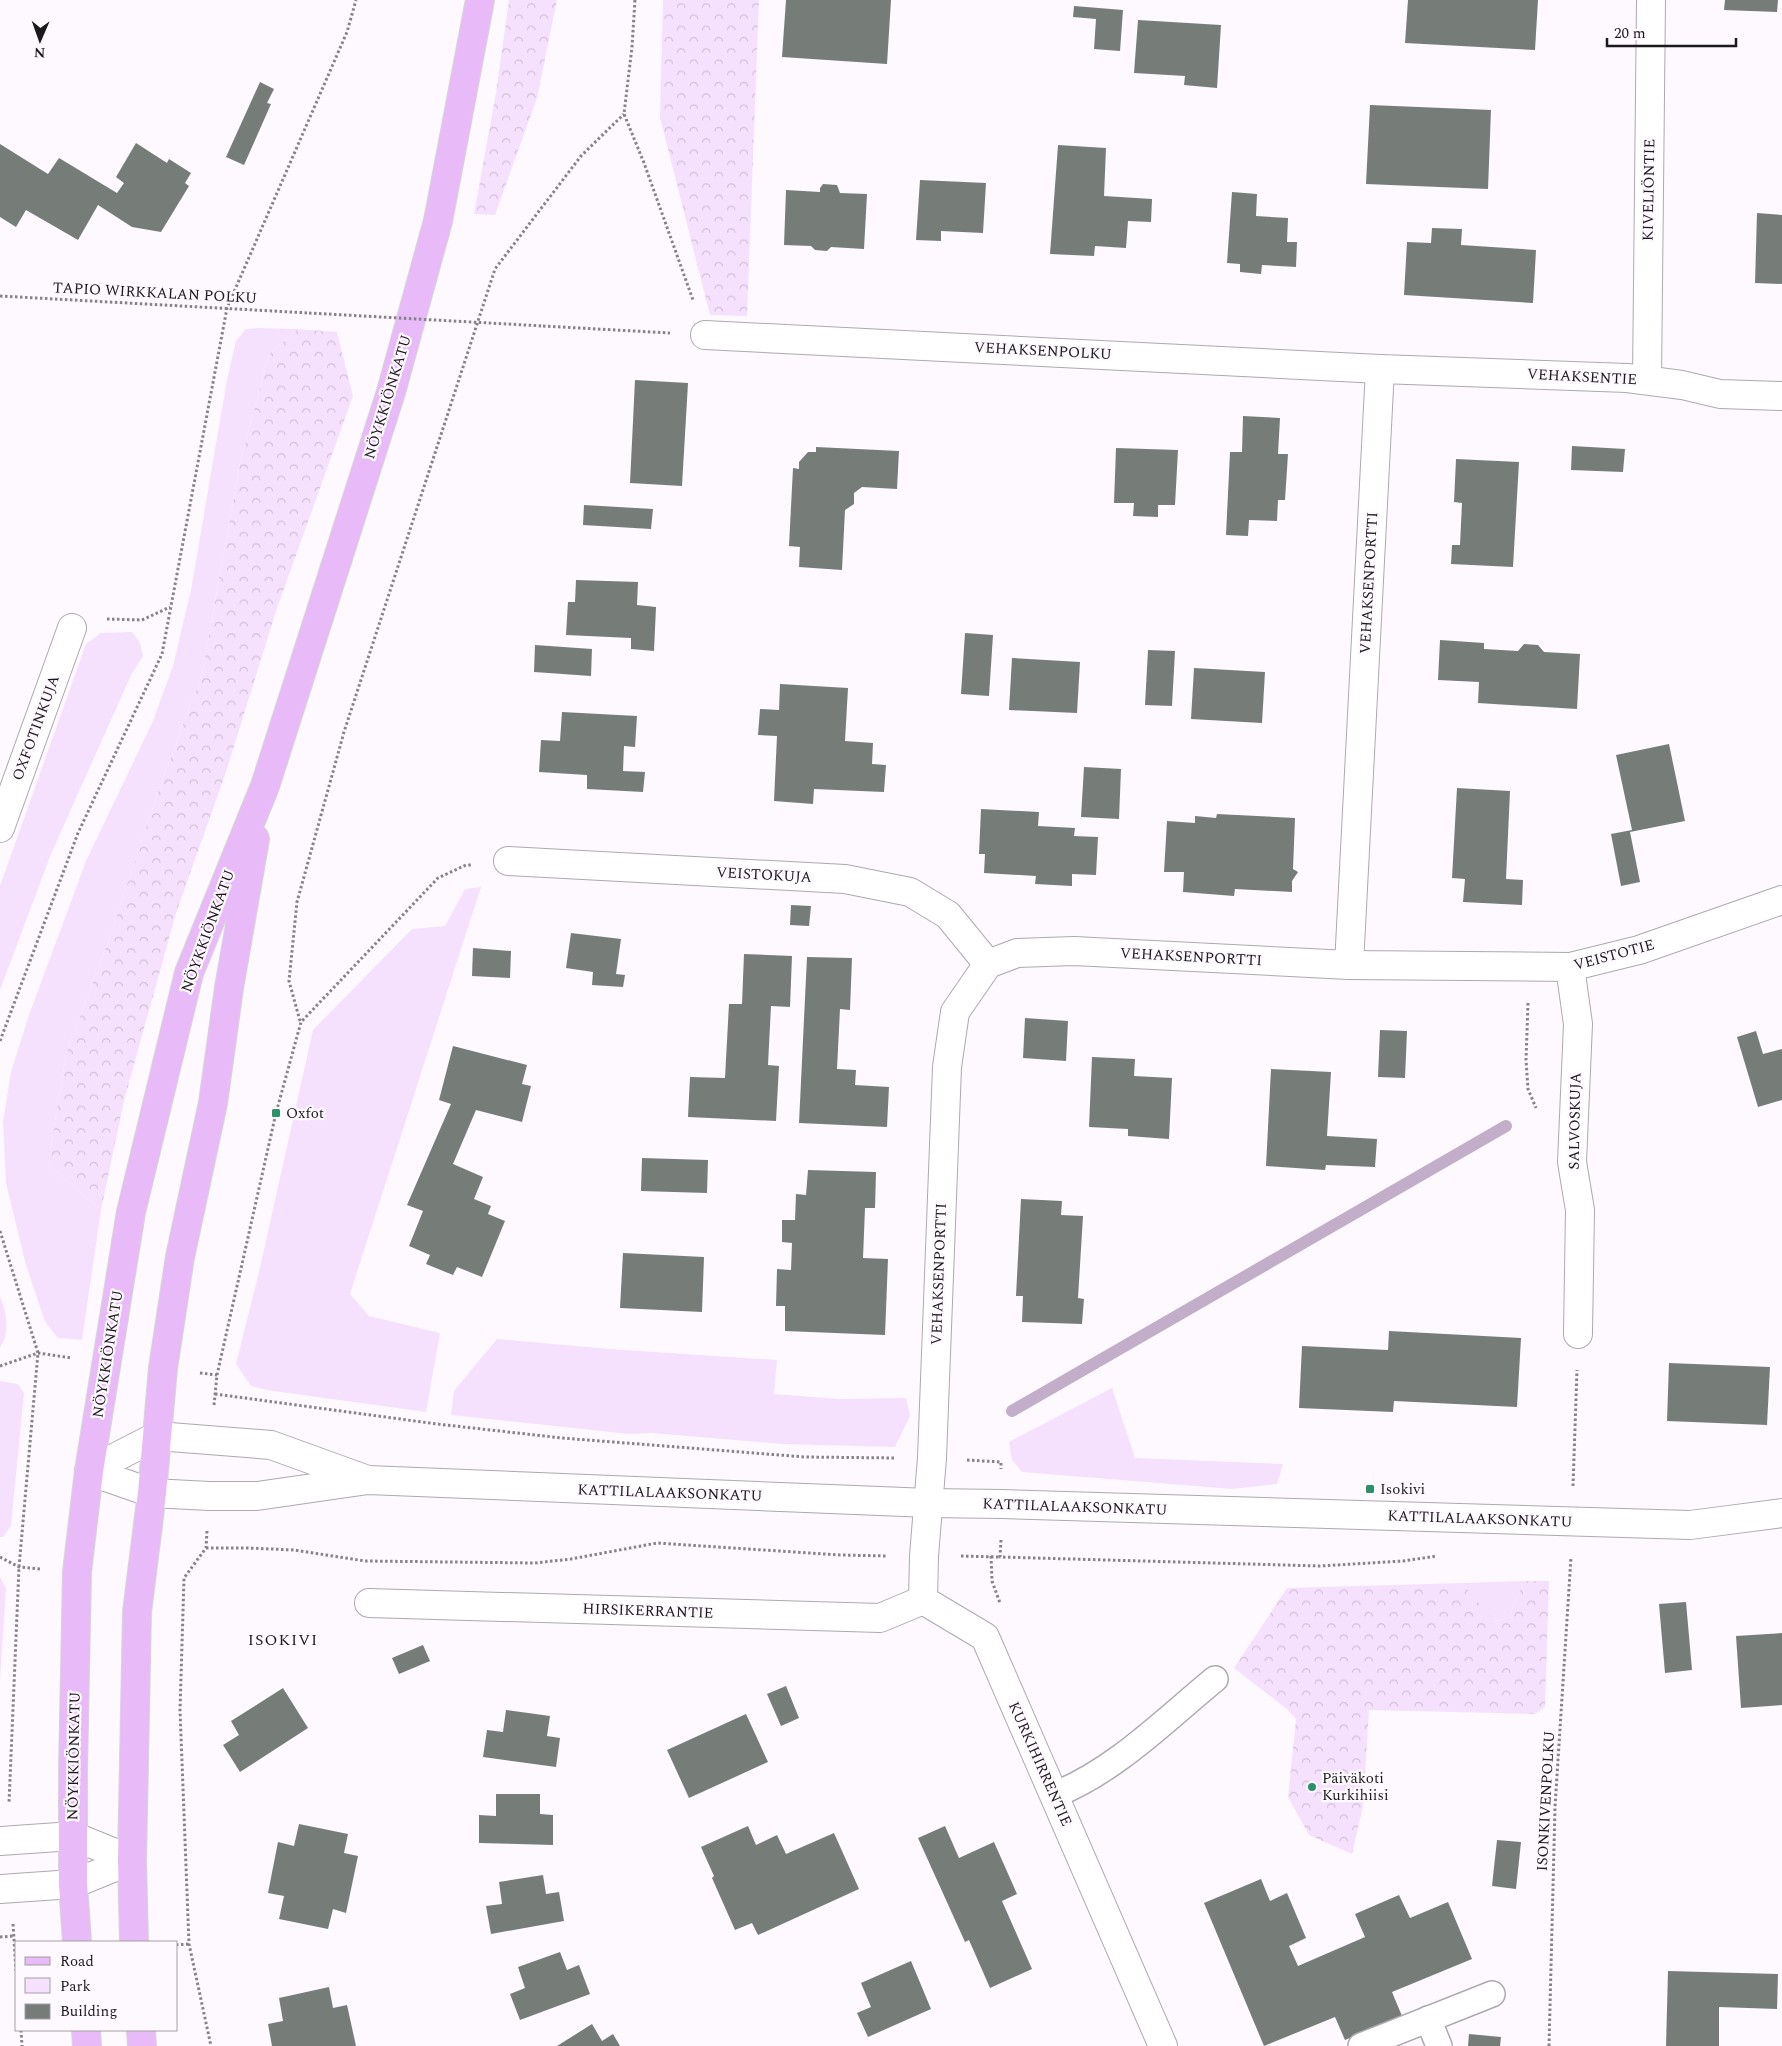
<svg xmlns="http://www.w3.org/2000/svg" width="1782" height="2046" viewBox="0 0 1782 2046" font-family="Spectral,serif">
	<defs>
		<pattern id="forest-crowns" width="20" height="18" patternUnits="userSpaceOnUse" patternTransform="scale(1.25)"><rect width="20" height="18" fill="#f5e1fd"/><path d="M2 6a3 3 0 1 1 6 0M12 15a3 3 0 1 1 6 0" fill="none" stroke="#d1c0d8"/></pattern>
	</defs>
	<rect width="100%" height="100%" fill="#fdf9ff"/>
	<g fill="#f5e1fd">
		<polygon points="259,328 298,329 269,354 240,463 202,674 159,789 109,939 66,1054 48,1164 101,1210 82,1340 58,1338 45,1322 26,1265 6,1183 3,1122 11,1072 29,1015 86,861 153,721 173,666 191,590 227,380 236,341 246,329"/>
		<polygon points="132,632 140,643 143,656 132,673 51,854 0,990 0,886 86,644 101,633"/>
		<polygon points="481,887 350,1294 369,1316 440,1333 426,1412 267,1390 251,1386 236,1364 259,1272 313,1030 412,929 445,926 465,889"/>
		<path d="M 0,1296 C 6,1312 11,1332 0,1347 Z"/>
		<polygon points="497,1339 610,1349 777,1360 774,1394 839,1399 906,1398 910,1416 895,1447 783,1444 652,1433 629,1434 451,1415 454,1391"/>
		<polygon points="0,1381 18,1384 24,1393 11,1526 3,1537 0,1537"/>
		<polygon points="1112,1388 1135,1458 1283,1464 1277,1484 1232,1489 1022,1472 1012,1460 1009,1442"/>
		<polygon points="0,1577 6,1588 0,1680"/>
		<polygon points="1524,1581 1509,1617 1494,1622 1462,1583"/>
	</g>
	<g fill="url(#forest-crowns)">
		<polygon points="509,0 557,0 537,98 495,215 474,214 496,93"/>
		<polygon points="663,0 759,0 747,316 710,315 660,117"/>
		<polygon points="298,329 337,332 353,396 276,611 226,772 176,913 124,1101 101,1210 48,1164 66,1054 109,939 159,789 202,674 240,463 269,354"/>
		<polygon points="1524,1581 1549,1581 1545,1707 1535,1714 1369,1710 1363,1807 1352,1854 1309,1835 1288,1797 1296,1719 1287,1709 1234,1668 1287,1588 1462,1583 1495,1622 1509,1617"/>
	</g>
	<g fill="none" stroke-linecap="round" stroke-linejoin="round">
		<polyline stroke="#c2aec9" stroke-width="12" points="1012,1411 1506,1126"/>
	</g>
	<g fill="#767d79">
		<polygon points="786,0 891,0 887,64 782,57"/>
		<polygon points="1408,0 1538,0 1535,50 1405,43"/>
		<polygon points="1725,0 1778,0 1777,12 1724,10"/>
		<polygon points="1074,6 1123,10 1120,51 1094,49 1096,19 1073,17"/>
		<polygon points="1138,20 1221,25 1217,88 1184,85 1185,76 1134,73"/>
		<polygon points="260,82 274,89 267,103 271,104 244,165 226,157"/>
		<polygon points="1370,105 1491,110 1488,189 1366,184"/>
		<polygon points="136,143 167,163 169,159 191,173 185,183 189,186 161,232 132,227 98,205 78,240 26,210 16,227 0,217 0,144 48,174 59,158 117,193 124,183 116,177"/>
		<polygon points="1058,145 1106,148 1104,196 1152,199 1151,222 1128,221 1126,248 1095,246 1094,256 1050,254"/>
		<polygon points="920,180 986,183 983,233 941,231 941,241 916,240"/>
		<polygon points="823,184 837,185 840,193 867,194 864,249 831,247 827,251 815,250 811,246 784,245 786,190 820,192 820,188"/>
		<polygon points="1232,192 1257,194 1256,216 1288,218 1287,242 1297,242 1296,267 1262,265 1261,274 1240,272 1240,264 1227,263"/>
		<polygon points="1757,213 1782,215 1782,284 1755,283"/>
		<polygon points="1432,228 1462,229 1461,245 1536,250 1533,303 1404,295 1407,242 1431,243"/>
		<polygon points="635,380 688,383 682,486 630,483"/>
		<polygon points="1243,416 1280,418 1278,454 1288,454 1285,500 1278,500 1277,521 1249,520 1248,536 1226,535 1230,452 1242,452"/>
		<polygon points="1572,446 1625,449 1623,472 1571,470"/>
		<polygon points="816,447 899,451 897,489 862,487 854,493 854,504 845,510 842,570 799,567 800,547 789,546 793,468 799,469 799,462 808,452 816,452"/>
		<polygon points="1116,448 1178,450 1175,505 1158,505 1158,517 1133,516 1134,503 1114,503"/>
		<polygon points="1456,459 1519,462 1513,567 1451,564 1452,545 1460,545 1462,503 1454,502"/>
		<polygon points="584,505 653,509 651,529 583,525"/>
		<polygon points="576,580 638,582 637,605 656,607 654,651 631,649 631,638 566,635 568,602 575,602"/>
		<polygon points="965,633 993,635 989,696 961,694"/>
		<polygon points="1440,640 1484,643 1484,649 1518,651 1524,644 1538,645 1544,652 1580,654 1577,709 1478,703 1479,682 1438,680"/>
		<polygon points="535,645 592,649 591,676 534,672"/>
		<polygon points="1148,650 1175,651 1172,706 1145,705"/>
		<polygon points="1012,658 1080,662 1077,713 1009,710"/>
		<polygon points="1194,668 1265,672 1262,723 1191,719"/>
		<polygon points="780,684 848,688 845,741 873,743 872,764 886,765 884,792 814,789 813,804 774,801 777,736 758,735 760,709 779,710"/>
		<polygon points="562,712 637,716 635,747 624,746 623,771 645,772 643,792 587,789 587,775 539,772 541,740 560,741"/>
		<polygon points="1669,744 1685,821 1630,832 1640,882 1621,886 1611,834 1632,830 1616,755"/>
		<polygon points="1084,767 1121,769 1119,819 1081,817"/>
		<polygon points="1457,788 1510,791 1506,879 1523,880 1522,905 1463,902 1465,879 1452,878"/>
		<polygon points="981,809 1039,812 1038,826 1075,828 1074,836 1098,837 1096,875 1072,874 1072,886 1035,884 1036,876 984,873 985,854 979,854"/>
		<polygon points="1217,814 1295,818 1293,869 1298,872 1292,881 1292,892 1235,889 1234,896 1183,892 1184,872 1164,872 1167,821 1195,823 1195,816 1216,818"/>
		<polygon points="791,905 811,906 809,926 790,925"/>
		<polygon points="571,933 621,939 616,974 625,975 623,987 592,985 593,972 566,968"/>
		<polygon points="473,948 511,951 510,978 472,976"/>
		<polygon points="744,954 792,956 790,1007 771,1006 768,1065 779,1066 776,1121 688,1117 690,1077 725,1078 729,1004 742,1004"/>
		<polygon points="807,957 852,958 850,1010 840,1009 837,1069 856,1070 855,1085 889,1087 887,1127 799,1123"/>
		<polygon points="1025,1018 1068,1021 1066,1061 1023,1058"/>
		<polygon points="1380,1030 1407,1031 1405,1078 1378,1077"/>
		<polygon points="1756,1031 1763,1054 1782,1049 1782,1100 1758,1107 1737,1037"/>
		<polygon points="453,1046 527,1065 522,1084 531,1086 522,1122 476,1110 453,1164 483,1177 474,1199 491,1206 488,1214 505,1221 482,1277 457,1267 453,1275 426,1264 430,1255 409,1246 423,1211 407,1205 451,1104 439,1100"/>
		<polygon points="1092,1057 1135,1059 1134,1076 1172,1078 1169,1139 1128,1136 1128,1129 1089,1127"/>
		<polygon points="1271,1069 1331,1072 1327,1136 1377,1139 1375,1167 1326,1165 1325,1170 1266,1166"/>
		<polygon points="642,1158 708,1160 707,1193 641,1191"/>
		<polygon points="808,1170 876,1172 875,1208 865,1208 863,1258 888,1259 885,1335 785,1331 785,1306 776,1306 777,1269 791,1270 792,1243 782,1242 782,1220 795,1220 796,1194 806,1195"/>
		<polygon points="1021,1199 1062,1201 1061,1215 1083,1216 1078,1298 1084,1299 1082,1324 1022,1322 1023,1296 1016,1296"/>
		<polygon points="623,1253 704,1257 702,1312 620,1308"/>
		<polygon points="1389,1331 1521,1338 1517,1407 1394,1401 1393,1412 1299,1408 1302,1346 1388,1350"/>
		<polygon points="1669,1363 1770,1367 1767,1425 1667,1421"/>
		<polygon points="1686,1602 1692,1670 1665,1673 1659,1604"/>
		<polygon points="1782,1633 1782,1705 1741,1708 1736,1636"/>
		<polygon points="423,1645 430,1661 399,1674 392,1658"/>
		<polygon points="786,1686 799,1718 781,1726 767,1694"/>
		<polygon points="283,1688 308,1728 240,1772 223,1745 239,1735 231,1721"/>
		<polygon points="506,1710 550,1716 547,1736 560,1738 556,1767 483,1757 487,1730 503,1732"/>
		<polygon points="746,1714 768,1762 689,1798 667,1750"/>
		<polygon points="496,1794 540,1794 540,1814 553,1815 553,1845 479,1843 479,1815 496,1816"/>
		<polygon points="299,1824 348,1834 344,1853 358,1856 346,1913 333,1909 328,1929 279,1919 284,1896 268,1893 278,1842 294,1846"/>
		<polygon points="748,1826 756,1845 777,1835 786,1854 834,1833 859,1889 758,1935 752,1923 735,1930 712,1878 714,1876 701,1847"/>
		<polygon points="945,1826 959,1858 994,1842 1017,1894 1002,1901 1032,1969 990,1988 969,1940 965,1942 918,1838"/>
		<polygon points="1497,1840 1521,1842 1516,1889 1492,1886"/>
		<polygon points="543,1875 546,1894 559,1892 564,1921 491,1934 486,1906 502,1904 499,1882"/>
		<polygon points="1261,1879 1270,1901 1287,1893 1306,1938 1289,1946 1298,1966 1365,1937 1355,1914 1399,1895 1410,1918 1448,1902 1472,1959 1392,1992 1402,2016 1345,2040 1335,2017 1264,2046 1204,1903"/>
		<polygon points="560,1952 567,1970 579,1965 590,1994 520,2020 510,1994 525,1988 518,1967"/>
		<polygon points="911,1961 931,2009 868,2037 857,2013 871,2007 861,1983"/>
		<polygon points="1668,1971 1778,1974 1777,2009 1719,2007 1719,2046 1666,2046"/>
		<polygon points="329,1987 333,2008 347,2005 356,2046 272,2046 268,2024 283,2021 279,1998"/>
		<polygon points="592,2024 602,2041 613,2034 620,2046 557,2046"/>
		<polygon points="1469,2034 1501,2037 1500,2046 1468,2046"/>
	</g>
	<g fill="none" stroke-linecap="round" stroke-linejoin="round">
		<g stroke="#ada9af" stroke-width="28">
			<g id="lane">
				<path d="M 1054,1795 C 1115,1771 1165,1720 1215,1679"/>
				<polyline points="1428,2019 1439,2046"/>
				<polyline points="1361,2046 1492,1994"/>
			</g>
		</g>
		<g stroke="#ada9af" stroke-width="30">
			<g id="street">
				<polyline points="705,335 1380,369 1627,378 1682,385 1720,394 1782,396"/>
				<polyline points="1647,380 1651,0"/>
				<polyline points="0,828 72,628"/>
				<polyline points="508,861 845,879 910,892 948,915 988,964"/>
				<polyline points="1349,965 1570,967 1639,950 1782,900"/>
				<polyline points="1570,967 1578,1024 1572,1162 1580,1210 1578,1334"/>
				<polyline points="369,1603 880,1618 923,1600"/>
				<polyline points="0,1841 73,1836 132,1860"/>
				<polyline points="0,1889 73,1884 132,1860"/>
				<polyline points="1163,2046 985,1637 923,1600 924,1556 932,1458 947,1067 955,1012 988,964 1017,953 1074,951 1349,965 1380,369"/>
			</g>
		</g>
		<g stroke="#ada9af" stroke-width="30">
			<g id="secondary">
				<polyline points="89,1471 152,1493 209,1496 257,1496 368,1480 929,1503 1002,1504 1690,1525 1782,1513"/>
				<polyline points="89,1471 157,1436 271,1445 365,1479"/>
			</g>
		</g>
		<g stroke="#d6d6d6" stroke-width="30">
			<g id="primary">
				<polyline points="77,1942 73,1884 73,1770 77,1572 89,1471 131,1212 189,973 265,786 391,392 438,221 480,0"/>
				<polyline points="134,1942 132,1860 137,1612 152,1493 163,1368 180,1257 213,1103 229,988 255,839"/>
				<polyline points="86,2030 87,2046"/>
				<polyline points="141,2030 142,2046"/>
			</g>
		</g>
		<g stroke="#868387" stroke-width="3" stroke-dasharray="2.5 2.5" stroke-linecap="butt">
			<polyline points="635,0 632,47 624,114 644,163 693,300"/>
			<polyline points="0,296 309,313"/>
			<polyline points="543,326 670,333"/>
			<polyline points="107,619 142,620 170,607"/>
			<polyline points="1528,1003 1526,1060 1528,1089 1536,1108"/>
			<polyline points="300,1021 289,981 297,902 344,732 495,269 581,156 624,114"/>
			<polyline points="0,1041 78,833 162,654 227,308 347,32 356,0"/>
			<polyline points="0,1231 38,1353 19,1567 9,1803"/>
			<polyline points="0,1366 38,1353 72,1358"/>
			<polyline points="200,1373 217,1375"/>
			<polyline points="215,1394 437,1424 562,1438 805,1457 896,1458"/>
			<polyline points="214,1405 217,1375 276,1113 301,1022 438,878 466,865 472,865"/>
			<polyline points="967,1460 1001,1462 1001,1469"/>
			<polyline points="1573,1486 1577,1370"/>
			<polyline points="207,1531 206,1548 184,1578 180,1710 189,1944 211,2046"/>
			<polyline points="1001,1540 1000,1557 1320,1566 1403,1561 1437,1556"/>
			<polyline points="206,1548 248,1548 294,1550 365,1561 535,1563 571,1559 657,1543 840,1555 887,1556"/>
			<polyline points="961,1556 1000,1557"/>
			<polyline points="991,1556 992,1581 1000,1603"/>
			<polyline points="0,1557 19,1567 41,1569"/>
			<polyline points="13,1924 16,1971"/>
			<polyline points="0,1937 14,1936"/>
			<polyline points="176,1945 189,1944"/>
			<polyline points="21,2030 22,2046"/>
			<polyline points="1549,2046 1555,1807 1571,1557"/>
		</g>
		<use href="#lane" stroke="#fff" stroke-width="25"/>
		<use href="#street" stroke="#fff" stroke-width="28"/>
		<use href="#secondary" stroke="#fff" stroke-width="28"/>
		<use href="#primary" stroke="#e8baf8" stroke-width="28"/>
		<polyline stroke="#868387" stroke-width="3" stroke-dasharray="2.5 2.5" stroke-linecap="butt" points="309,313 543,326"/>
	</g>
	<g fill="#2c906b" stroke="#fdf9ff" stroke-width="2">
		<rect x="271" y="1108" width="10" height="10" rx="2.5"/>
		<rect x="1365" y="1484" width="10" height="10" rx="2.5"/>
		<circle cx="1312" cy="1787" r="5"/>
	</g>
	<g text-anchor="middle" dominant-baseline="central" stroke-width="4.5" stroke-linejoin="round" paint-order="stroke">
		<g font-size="15" fill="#1b191b" stroke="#fdf9ff">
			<text transform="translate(1649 190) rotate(-89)">KIVELIÖNTIE</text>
			<text transform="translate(155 293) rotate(3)">TAPIO WIRKKALAN POLKU</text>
			<text transform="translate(1043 351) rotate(3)">VEHAKSENPOLKU</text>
			<text transform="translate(1582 377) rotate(3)">VEHAKSENTIE</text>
			<text transform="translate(388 397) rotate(-73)">NÖYKKIÖNKATU</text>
			<text transform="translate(1369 583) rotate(-87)">VEHAKSENPORTTI</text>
			<text transform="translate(36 728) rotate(-70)">OXFOTINKUJA</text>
			<text transform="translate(764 875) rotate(3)">VEISTOKUJA</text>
			<text transform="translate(208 931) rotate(-70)">NÖYKKIÖNKATU</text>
			<text transform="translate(1614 955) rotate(-15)">VEISTOTIE</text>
			<text transform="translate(1191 957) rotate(3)">VEHAKSENPORTTI</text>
			<text transform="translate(1575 1121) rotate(-89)">SALVOSKUJA</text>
			<text transform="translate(939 1274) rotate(-88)">VEHAKSENPORTTI</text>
			<text transform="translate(108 1354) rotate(-81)">NÖYKKIÖNKATU</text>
			<text transform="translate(670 1493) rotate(2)">KATTILALAAKSONKATU</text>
			<text transform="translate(1075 1507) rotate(2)">KATTILALAAKSONKATU</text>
			<text transform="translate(1480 1519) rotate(2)">KATTILALAAKSONKATU</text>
			<text transform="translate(648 1611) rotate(2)">HIRSIKERRANTIE</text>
			<text transform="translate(74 1756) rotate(-89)">NÖYKKIÖNKATU</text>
			<text transform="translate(1040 1764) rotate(66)">KURKIHIRRENTIE</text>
			<text transform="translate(1546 1801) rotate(-87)">ISONKIVENPOLKU</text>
		</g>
		<g font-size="15" fill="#1b191b" stroke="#fdf9ff" text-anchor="start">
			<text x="286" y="1113">Oxfot</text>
			<text x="1380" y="1489">Isokivi</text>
			<text x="1322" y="1778">Päiväkoti<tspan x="1322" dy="17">Kurkihiisi</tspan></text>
		</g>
		<g font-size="16" letter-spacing="1" fill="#1b191b" stroke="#fdf9ff">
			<text x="283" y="1640">ISOKIVI</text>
		</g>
	</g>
	<rect x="15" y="1941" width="162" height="90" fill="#fdf9ff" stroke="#a39fa4"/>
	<rect x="25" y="1957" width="25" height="8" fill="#e8baf8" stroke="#a39fa4"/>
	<text x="60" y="1966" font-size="15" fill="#1b191b">Road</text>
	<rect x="25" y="1978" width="25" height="15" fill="#f5e1fd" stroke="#a39fa4"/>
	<text x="60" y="1991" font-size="15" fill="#1b191b">Park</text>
	<rect x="25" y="2004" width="25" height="15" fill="#767d79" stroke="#a39fa4"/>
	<text x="60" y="2016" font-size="15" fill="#1b191b">Building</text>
	<g transform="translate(40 40) rotate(182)" stroke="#fdf9ff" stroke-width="4" paint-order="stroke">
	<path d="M0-4L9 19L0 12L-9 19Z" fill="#1b191b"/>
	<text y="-8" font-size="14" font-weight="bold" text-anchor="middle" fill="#1b191b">N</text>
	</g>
	<path d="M1607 38v8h129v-8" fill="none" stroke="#1b191b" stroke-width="2.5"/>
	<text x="1614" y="38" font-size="15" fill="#1b191b" stroke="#fdf9ff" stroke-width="4" paint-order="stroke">20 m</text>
</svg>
